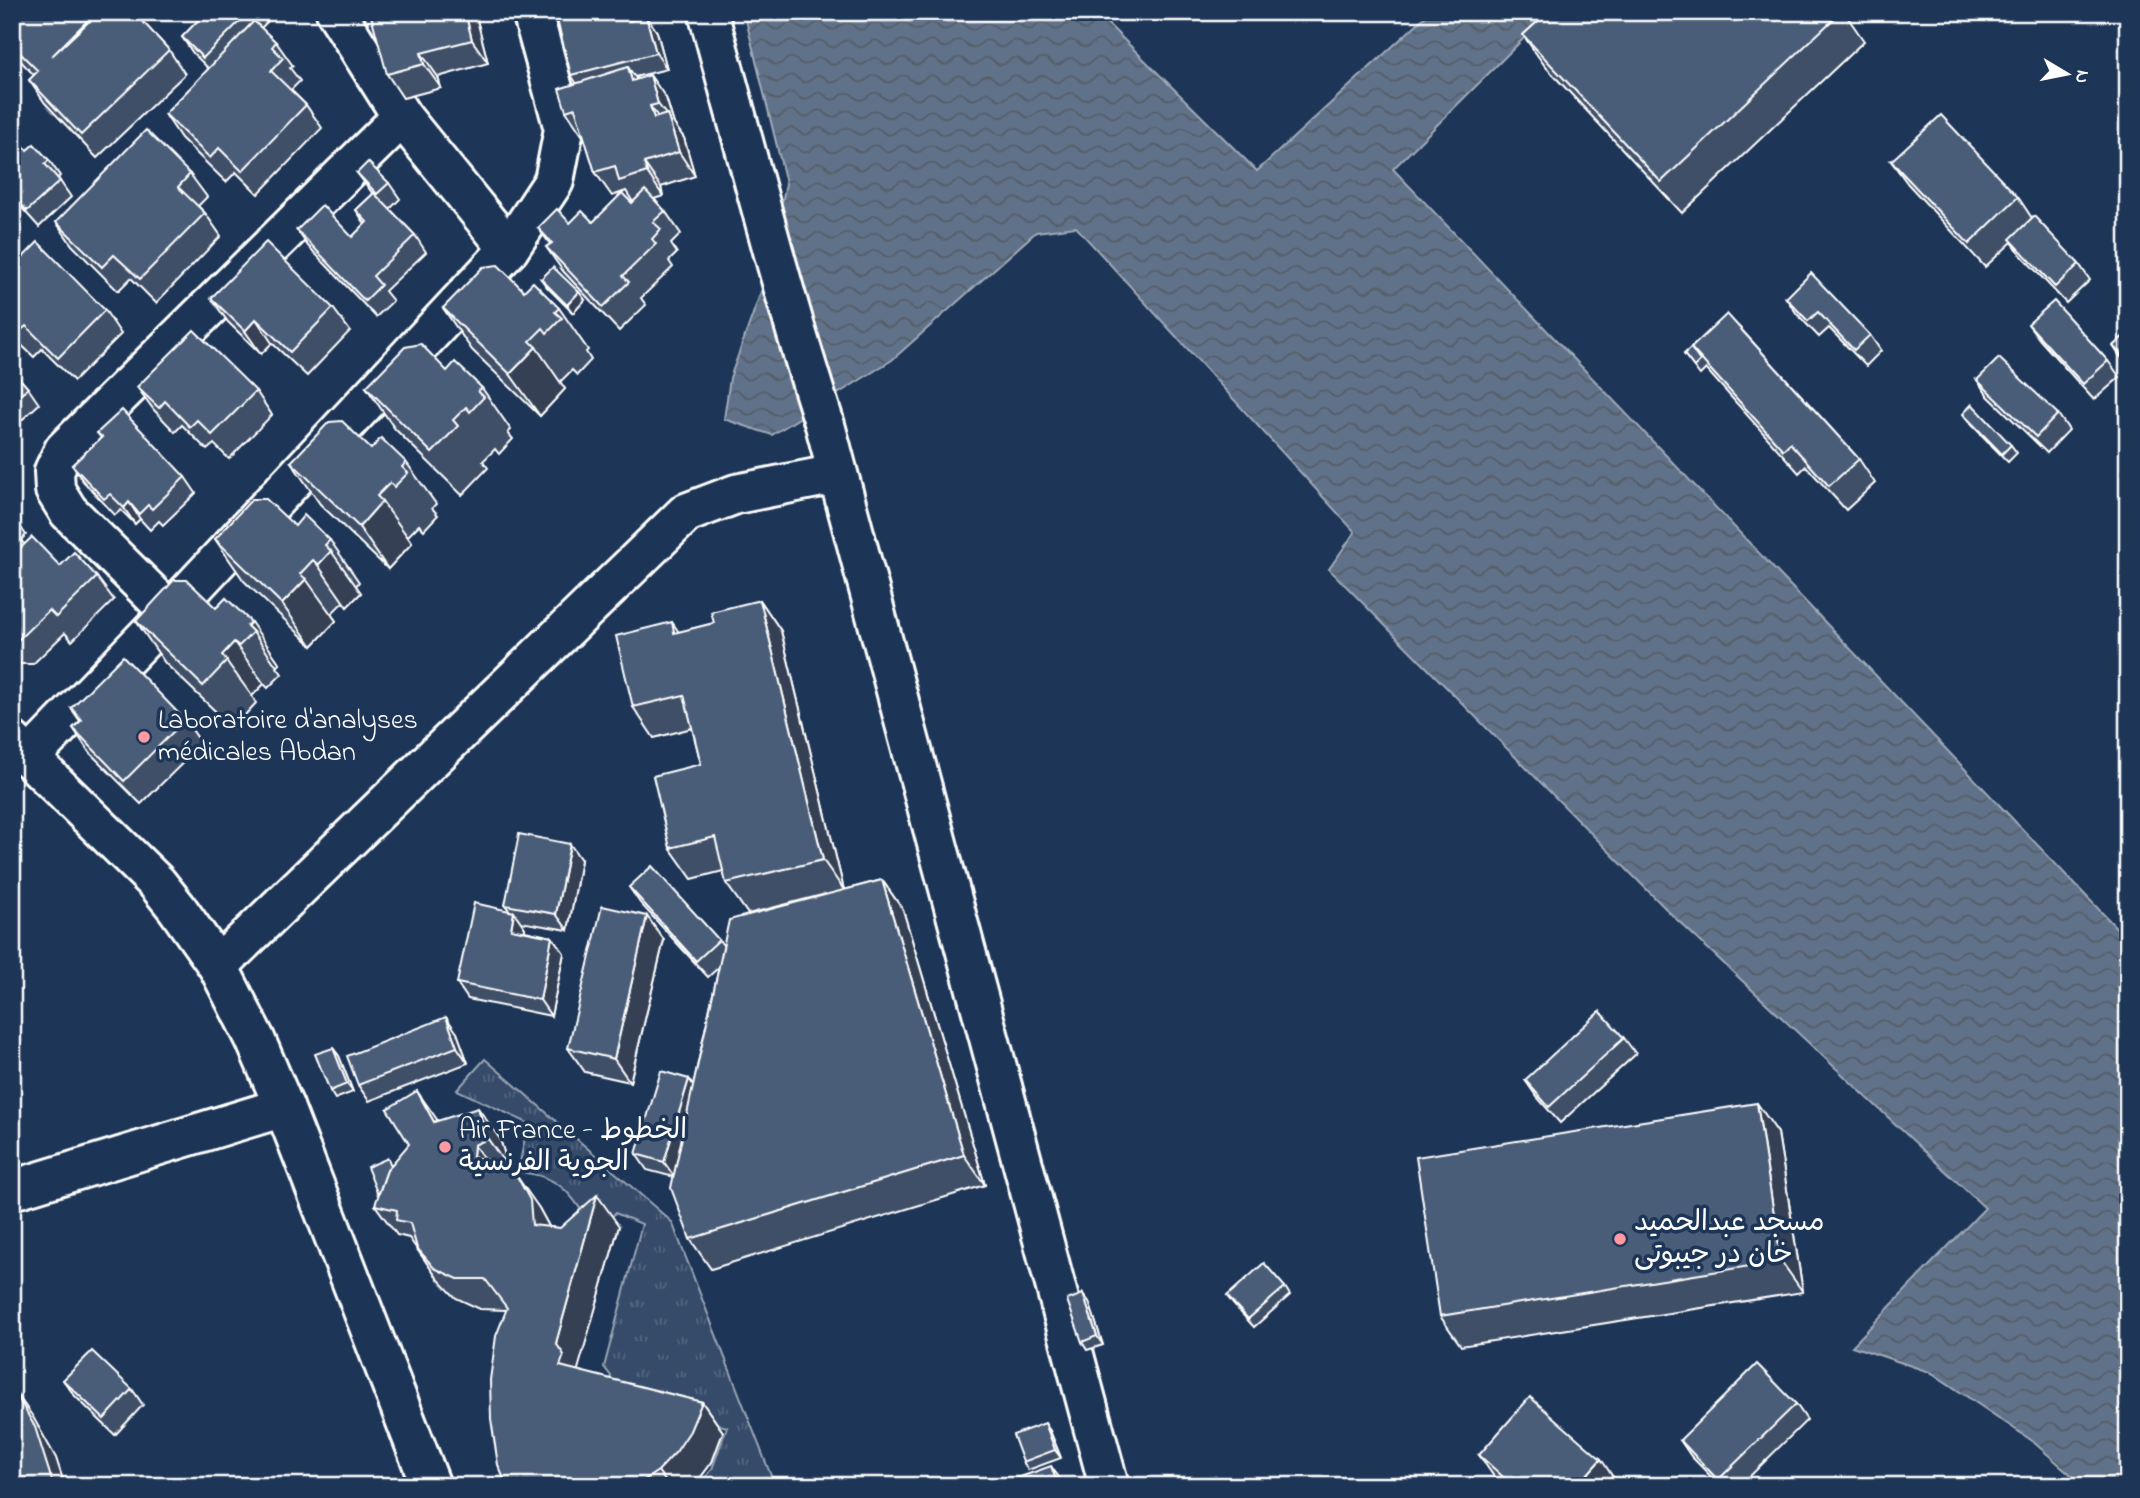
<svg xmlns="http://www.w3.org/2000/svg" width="2140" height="1498" viewBox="0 0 2140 1498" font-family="'Indie Flower','Playpen Sans Arabic',sans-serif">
	<defs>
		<pattern id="park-tufts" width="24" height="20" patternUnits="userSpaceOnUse" patternTransform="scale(1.75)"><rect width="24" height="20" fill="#364b69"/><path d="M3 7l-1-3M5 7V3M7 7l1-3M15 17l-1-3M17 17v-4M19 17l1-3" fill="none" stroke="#546680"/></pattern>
		<pattern id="water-waves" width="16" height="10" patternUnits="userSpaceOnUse" patternTransform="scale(1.75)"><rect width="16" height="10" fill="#617289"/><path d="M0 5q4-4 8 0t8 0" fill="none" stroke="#555d67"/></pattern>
	</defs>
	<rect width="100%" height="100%" fill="#1d3557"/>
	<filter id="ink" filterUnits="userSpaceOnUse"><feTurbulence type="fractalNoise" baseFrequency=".0143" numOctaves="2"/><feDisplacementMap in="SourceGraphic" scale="14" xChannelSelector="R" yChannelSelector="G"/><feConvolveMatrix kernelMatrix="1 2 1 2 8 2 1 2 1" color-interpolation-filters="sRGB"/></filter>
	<g filter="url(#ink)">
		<path fill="url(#park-tufts)" stroke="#9aa5b4" stroke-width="2" d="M 485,1059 L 672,1222 L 775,1486 L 699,1486 L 712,1469 L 727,1427 L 608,1394 L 611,1376 L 604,1367 L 642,1224 L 615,1213 L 598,1237 C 575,1201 565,1175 518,1172 L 528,1123 L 457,1090 Z"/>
		<polygon fill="url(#water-waves)" stroke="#a0aab8" stroke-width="2" points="744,12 1096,12 1257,171 1430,12 1550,12 1393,169 2128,940 2128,1486 2084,1486 2031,1440 1932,1373 1852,1346 1985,1208 1672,915 1329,569 1355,532 1076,227 1036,232 892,360 772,435 724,419 730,378 769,269 786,183"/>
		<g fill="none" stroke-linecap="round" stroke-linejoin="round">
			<g stroke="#fff" stroke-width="44">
				<g id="street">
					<polyline points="336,12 402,117 509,249"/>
					<path d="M 708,12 C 746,150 781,289 825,425 L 1109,1486"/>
					<polyline points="170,612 68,511 55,490 54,471 64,450 402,117"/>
					<polyline points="29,758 170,612 509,249 554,181 564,129 532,12"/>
					<polyline points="218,966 686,513 736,494 837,474"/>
					<polyline points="12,1190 284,1107"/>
				</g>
			</g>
			<g stroke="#fff" stroke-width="44">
				<polyline id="secondary" points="12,741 157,883 177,908 218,966 255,1039 284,1107 431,1486"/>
			</g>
			<use href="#street" stroke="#1d3557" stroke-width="38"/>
			<use href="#secondary" stroke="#1d3557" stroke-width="38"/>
		</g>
		<g fill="#405068" stroke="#fff" stroke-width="2">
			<polygon points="12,12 135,12 134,13 169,50 185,74 97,158 45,103 29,80 34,75 12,52"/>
			<polygon points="206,12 262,12 268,21 261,28 276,42 293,66 290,68 300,81 291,90 306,105 322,128 258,194 236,172 226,182 181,138 165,114 209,69 193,53 182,37"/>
			<polygon points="475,12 488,63 438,77 441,88 403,98 387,74"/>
			<polygon points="633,12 635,19 646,16 657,32 667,69 635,77 666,98 674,124 684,138 695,176 661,187 663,196 654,199 665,211 681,234 671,244 677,253 669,261 673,267 641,298 646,305 619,331 563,271 546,247 550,244 538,228 570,223 593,222 633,202 626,191 612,196 595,172 584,135 582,135 566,111 577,84 571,75"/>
			<polygon points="1548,12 1844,12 1864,41 1682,213 1545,66 1523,35"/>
			<polygon points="12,133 27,150 49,160 60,176 58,178 71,197 39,227 12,197"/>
			<polygon points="1891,161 2018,197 2032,218 2079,264 2090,280 2066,303 2021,255 2012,242 1985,267 1908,184"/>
			<polygon points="357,173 389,183 400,199 390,209 415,235 426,252 385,291 393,301 376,317 308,246 297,230 352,237 365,224 356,210 373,194"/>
			<polygon points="190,174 207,197 198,206 205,213 221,236 156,303 131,278 118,291 72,245 56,222"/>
			<polygon points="12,268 105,310 121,334 74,381 42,349 34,357 12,336"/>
			<polygon points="541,279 579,292 585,300 573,313 547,287"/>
			<polygon points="524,291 559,308 588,350 586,352 591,360 577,375 572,370 560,382 565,389 540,416 472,350 443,308"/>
			<polygon points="211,298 333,308 350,331 307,376 272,343 261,354 228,322"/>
			<polygon points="1786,298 1870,335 1881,351 1866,366 1829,328 1819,337 1797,314"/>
			<polygon points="2028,324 2108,361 2120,377 2094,400 2040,340"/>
			<polygon points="1739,327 1859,459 1875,483 1846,510 1806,466 1799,473 1706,369 1700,375 1684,354"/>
			<polygon points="2128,332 2128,364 2119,355 2113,346"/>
			<polygon points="12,370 28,388 39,404 12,429"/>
			<polygon points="447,371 482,388 511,430 508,433 513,439 499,454 495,449 483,461 488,468 462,495 395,429 366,387"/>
			<polygon points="1977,380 2058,414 2069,430 2047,453 1988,396"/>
			<polygon points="137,387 256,391 272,415 229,459 214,444 207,450 182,425 175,432 154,410"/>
			<polygon points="1963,414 2011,445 2017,453 2008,462 1969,422"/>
			<polygon points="97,433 185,477 196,493 163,525 159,521 150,530 140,519 135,524 121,510 115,515 83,481 72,465 101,438"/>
			<polygon points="291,462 406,462 436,504 432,508 438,515 424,530 419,525 407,537 412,543 388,569 320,504"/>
			<polygon points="12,515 26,535 21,540 24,544 60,566 97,577 114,600 72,641 65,633 33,664 20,664 18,662 15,666 12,664"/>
			<polygon points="295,526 330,540 359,582 356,586 361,593 347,607 343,602 331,614 336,621 312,646 244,581 215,539"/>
			<polygon points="226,598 280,664 277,667 282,674 268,688 264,684 252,696 256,703 233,728 165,663 136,621 216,608"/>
			<polygon points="760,600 781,631 844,890 882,880 903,910 985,1185 711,1269 690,1239 674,1177 647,1170 636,1154 689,1079 693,1085 719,967 708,977 640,903 629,887 719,940 723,945 826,894 748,914 726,883 723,871 692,879 670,848 701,764 692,728 654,738 633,707 679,632 714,623"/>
			<polygon points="71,708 185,720 202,744 141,804 89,752 73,728 80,721"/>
			<polygon points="581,860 568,930 521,922 525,928 525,931 552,937 564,953 551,1016 468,999 457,983 510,911 505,905"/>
			<polygon points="664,940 630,1082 585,1072 568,1048"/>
			<polygon points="457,1033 468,1063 369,1101 358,1085"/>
			<polygon points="1624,1038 1636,1054 1560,1123 1536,1096 1525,1080"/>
			<polygon points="333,1048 339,1056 353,1092 335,1099 330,1091"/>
			<polygon points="438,1121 500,1139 509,1169 508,1170 539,1208 549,1227 560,1228 619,1226 577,1371 702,1402 723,1432 712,1462 694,1486 507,1486 506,1310 480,1309 456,1298 438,1279 409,1238 397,1235 375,1205 392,1164"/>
			<polygon points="1778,1133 1803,1292 1461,1346 1440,1316"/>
			<polygon points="1285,1287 1290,1295 1254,1327 1233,1304 1227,1296"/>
			<polygon points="1083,1294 1089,1302 1103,1345 1087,1350 1082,1342"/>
			<polygon points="63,1380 132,1389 143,1405 115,1435 75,1396"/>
			<polygon points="1796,1404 1807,1420 1740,1486 1720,1486 1691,1456 1680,1440"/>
			<polygon points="1050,1431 1061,1458 1028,1470 1023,1462"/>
			<polygon points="1479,1455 1617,1483 1615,1486 1504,1486 1495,1478"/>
		</g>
		<g fill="#344155" stroke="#fff" stroke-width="2">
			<polygon points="465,12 475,12 488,63 472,40"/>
			<polygon points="626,12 633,12 640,37 629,21"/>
			<polygon points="646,16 657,32 667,69 656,53"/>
			<polygon points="421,53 438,77 441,88 424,64"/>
			<polygon points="628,67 645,91 632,81"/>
			<polygon points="650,75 666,98 674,124 684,138 695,176 679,152 668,117 658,104"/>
			<polygon points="650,106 667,129 654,118"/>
			<polygon points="644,163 661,187 663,196 647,172"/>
			<polygon points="579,292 585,300 573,313 567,305"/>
			<polygon points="256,319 272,343 261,354 245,331"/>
			<polygon points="536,347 565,389 540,416 510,374"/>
			<polygon points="382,501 412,543 388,569 359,527"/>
			<polygon points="129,502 140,519 135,524 124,508"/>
			<polygon points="331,551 361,593 347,607 318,565"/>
			<polygon points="306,579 336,621 312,646 282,604"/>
			<polygon points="760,600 781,631 844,890 823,860"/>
			<polygon points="251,622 280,664 277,667 253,632 247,626"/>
			<polygon points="672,622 693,653 674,633"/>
			<polygon points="234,642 264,684 252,696 222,655"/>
			<polygon points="12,653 18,662 15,666 12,663"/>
			<polygon points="570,844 581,860 568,930 556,914"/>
			<polygon points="882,880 903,910 985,1185 964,1155"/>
			<polygon points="514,912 525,928 522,945 511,929"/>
			<polygon points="647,916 664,940 630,1082 614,1059"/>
			<polygon points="552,937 564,953 551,1016 540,1000"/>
			<polygon points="446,1017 457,1033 468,1063 457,1047"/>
			<polygon points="333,1048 339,1056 353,1092 347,1084"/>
			<polygon points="689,1079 700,1095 675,1178 664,1162"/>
			<polygon points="417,1091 438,1121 434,1122"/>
			<polygon points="1757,1103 1778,1133 1803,1292 1781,1261"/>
			<polygon points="478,1108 500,1139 509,1169 488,1139"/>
			<polygon points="474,1145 496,1175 473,1157"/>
			<polygon points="518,1178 539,1208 551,1230 532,1225"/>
			<polygon points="597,1195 619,1226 577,1373 560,1366 556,1343"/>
			<polygon points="1083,1294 1089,1302 1103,1345 1097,1336"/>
			<polygon points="12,1387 33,1417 56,1458 65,1486 52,1486"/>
			<polygon points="702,1402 723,1432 712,1462 694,1486 669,1486 658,1471"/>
			<polygon points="1045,1423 1050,1431 1061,1458 1055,1450"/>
			<polygon points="1601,1459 1617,1483 1615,1486 1577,1486"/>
			<polygon points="1051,1466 1062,1482 1063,1486 1058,1486"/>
		</g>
		<g fill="#4a5d79" stroke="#fff" stroke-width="2">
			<polygon points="12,12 96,12 52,56 99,12 134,12 169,50 81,135 29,80 38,71 12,45"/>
			<polygon points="206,12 249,12 203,58 182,37"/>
			<polygon points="370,12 465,12 472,40 421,53 424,64 387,74"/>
			<polygon points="555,12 626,12 629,21 646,16 656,53 571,75"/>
			<polygon points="1548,12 1841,12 1661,182 1523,35"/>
			<polygon points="254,21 276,42 272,47 283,58 271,71 306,105 242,171 219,148 210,158 165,114"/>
			<polygon points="628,67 632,81 650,75 658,104 650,106 654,118 667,114 679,152 644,163 647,172 619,181 615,166 595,172 575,108 566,111 559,89"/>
			<polygon points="1941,115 2018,197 1969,244 1891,161"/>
			<polygon points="146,130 190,174 178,187 205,213 140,279 114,255 102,267 56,222"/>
			<polygon points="12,133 27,150 34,144 49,160 45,164 60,181 27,211 12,194"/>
			<polygon points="368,162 389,183 377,194 357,173"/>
			<polygon points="645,190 665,211 653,222 661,229 652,239 656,244 623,276 629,282 603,307 546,247 552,243 538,228 557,209 570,223 582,211 593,222 622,193 632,203"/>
			<polygon points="374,193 415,235 373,276 381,285 365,301 297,230 322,205 352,237 367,222 356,210"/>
			<polygon points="2034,216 2079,264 2055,287 2010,239"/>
			<polygon points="38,242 105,310 58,358 26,326 17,334 12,329 12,268"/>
			<polygon points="266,242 333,308 290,352 256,319 245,331 211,298"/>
			<polygon points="498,265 524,291 533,282 559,308 555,312 562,318 547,333 543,328 530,341 536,347 510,374 443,308 483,267"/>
			<polygon points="553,267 579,292 567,305 541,279"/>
			<polygon points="1811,273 1870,335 1854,350 1818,312 1808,321 1786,298"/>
			<polygon points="2054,301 2108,361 2083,384 2028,324"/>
			<polygon points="1727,314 1859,459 1829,486 1790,443 1783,450 1691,348"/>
			<polygon points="194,330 256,391 212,435 197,420 190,427 165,401 159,408 137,387"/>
			<polygon points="2128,332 2128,362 2113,346"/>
			<polygon points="1698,341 1691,348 1700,361 1694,367 1684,354"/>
			<polygon points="421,344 447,371 455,362 482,388 478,391 484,397 470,412 466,407 453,420 458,426 432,453 366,387 405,347"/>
			<polygon points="1999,358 2058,414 2036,437 1977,380"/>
			<polygon points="12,370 28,388 12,402"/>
			<polygon points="1972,404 2011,445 2002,454 1963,414"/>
			<polygon points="122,410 185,477 152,509 148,505 139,514 129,502 124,508 110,494 104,499 72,465 102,437 97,433"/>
			<polygon points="342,421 371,449 381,438 406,462 402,467 408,473 394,487 390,483 377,496 382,501 359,527 291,462 329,422"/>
			<polygon points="252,499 266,499 295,526 304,515 330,540 325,545 331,551 318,565 313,560 300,574 306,579 282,604 215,539"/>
			<polygon points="32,537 60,566 74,552 97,577 56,617 49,610 17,641 12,640 12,556"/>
			<polygon points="174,580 187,580 216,608 226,598 251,622 247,626 253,632 239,646 234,642 222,655 227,661 203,686 136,621"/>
			<polygon points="760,600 823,860 726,883 715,837 670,848 653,776 701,764 684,695 633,707 616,636 672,622 674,633 714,623 711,612"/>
			<polygon points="123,656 185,720 124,781 73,728 82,720 71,708"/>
			<polygon points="519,834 570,844 556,914 505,905"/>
			<polygon points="652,866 719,940 696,961 629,887"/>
			<polygon points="882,880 964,1155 690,1239 671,1188 729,920"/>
			<polygon points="474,903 514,912 511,929 552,937 540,1000 457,983"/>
			<polygon points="602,906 647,916 614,1059 568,1048"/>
			<polygon points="1600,1011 1624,1038 1549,1107 1525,1080"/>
			<polygon points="446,1017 457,1047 358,1085 347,1056"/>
			<polygon points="333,1048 347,1084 330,1091 315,1054"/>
			<polygon points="661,1071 689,1079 664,1162 636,1154"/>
			<polygon points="417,1091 434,1122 478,1108 488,1139 474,1145 473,1157 498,1162 518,1178 530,1200 532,1225 560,1228 597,1195 556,1343 564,1355 560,1366 702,1402 690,1431 676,1452 658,1471 635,1486 507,1486 498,1465 491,1419 490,1380 496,1336 507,1308 485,1279 458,1279 434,1268 417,1248 410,1223 396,1220 397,1210 375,1205 387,1170 409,1144 387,1109"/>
			<polygon points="1757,1103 1781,1261 1440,1316 1416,1157"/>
			<polygon points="388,1158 391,1166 387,1170 378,1195 367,1167"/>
			<polygon points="1264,1263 1285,1287 1248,1319 1227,1296"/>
			<polygon points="1083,1294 1097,1336 1082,1342 1067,1300"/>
			<polygon points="92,1351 132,1389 104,1419 63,1380"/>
			<polygon points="1757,1364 1796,1404 1718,1480 1680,1440"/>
			<polygon points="12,1387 35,1427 52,1481 52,1486 12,1486"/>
			<polygon points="1530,1397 1601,1459 1577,1486 1513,1486 1479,1455"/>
			<polygon points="1045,1423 1055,1450 1023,1462 1013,1435"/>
			<polygon points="1051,1466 1058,1486 998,1486 998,1485"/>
		</g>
	</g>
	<g fill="#ff9aa2" stroke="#1d3557" stroke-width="2.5">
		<circle cx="144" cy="737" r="7"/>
		<circle cx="445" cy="1147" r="7"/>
		<circle cx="1620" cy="1239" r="7"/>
	</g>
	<g text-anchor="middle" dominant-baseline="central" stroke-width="7" stroke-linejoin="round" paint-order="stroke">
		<g font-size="28" fill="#fff" stroke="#1d3557" text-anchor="start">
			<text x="158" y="721">Laboratoire d'analyses<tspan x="158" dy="32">médicales Abdan</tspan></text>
			<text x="459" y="1131">Air France - الخطوط<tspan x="459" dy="32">الجوية الفرنسية</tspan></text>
			<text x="1634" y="1223">مسجد عبدالحمید<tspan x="1634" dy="32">خان در جیبوتی</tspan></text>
		</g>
	</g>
	<rect width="2140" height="1498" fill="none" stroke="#1d3557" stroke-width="42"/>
	<rect x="21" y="21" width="2098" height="1456" fill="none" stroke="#fff" stroke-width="2.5" filter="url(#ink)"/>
	<g transform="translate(2067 74) rotate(100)" stroke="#1d3557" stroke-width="5" paint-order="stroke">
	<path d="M0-5L12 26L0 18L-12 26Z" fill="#ffffff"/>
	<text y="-10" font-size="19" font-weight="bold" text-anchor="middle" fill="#ffffff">N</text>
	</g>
</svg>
